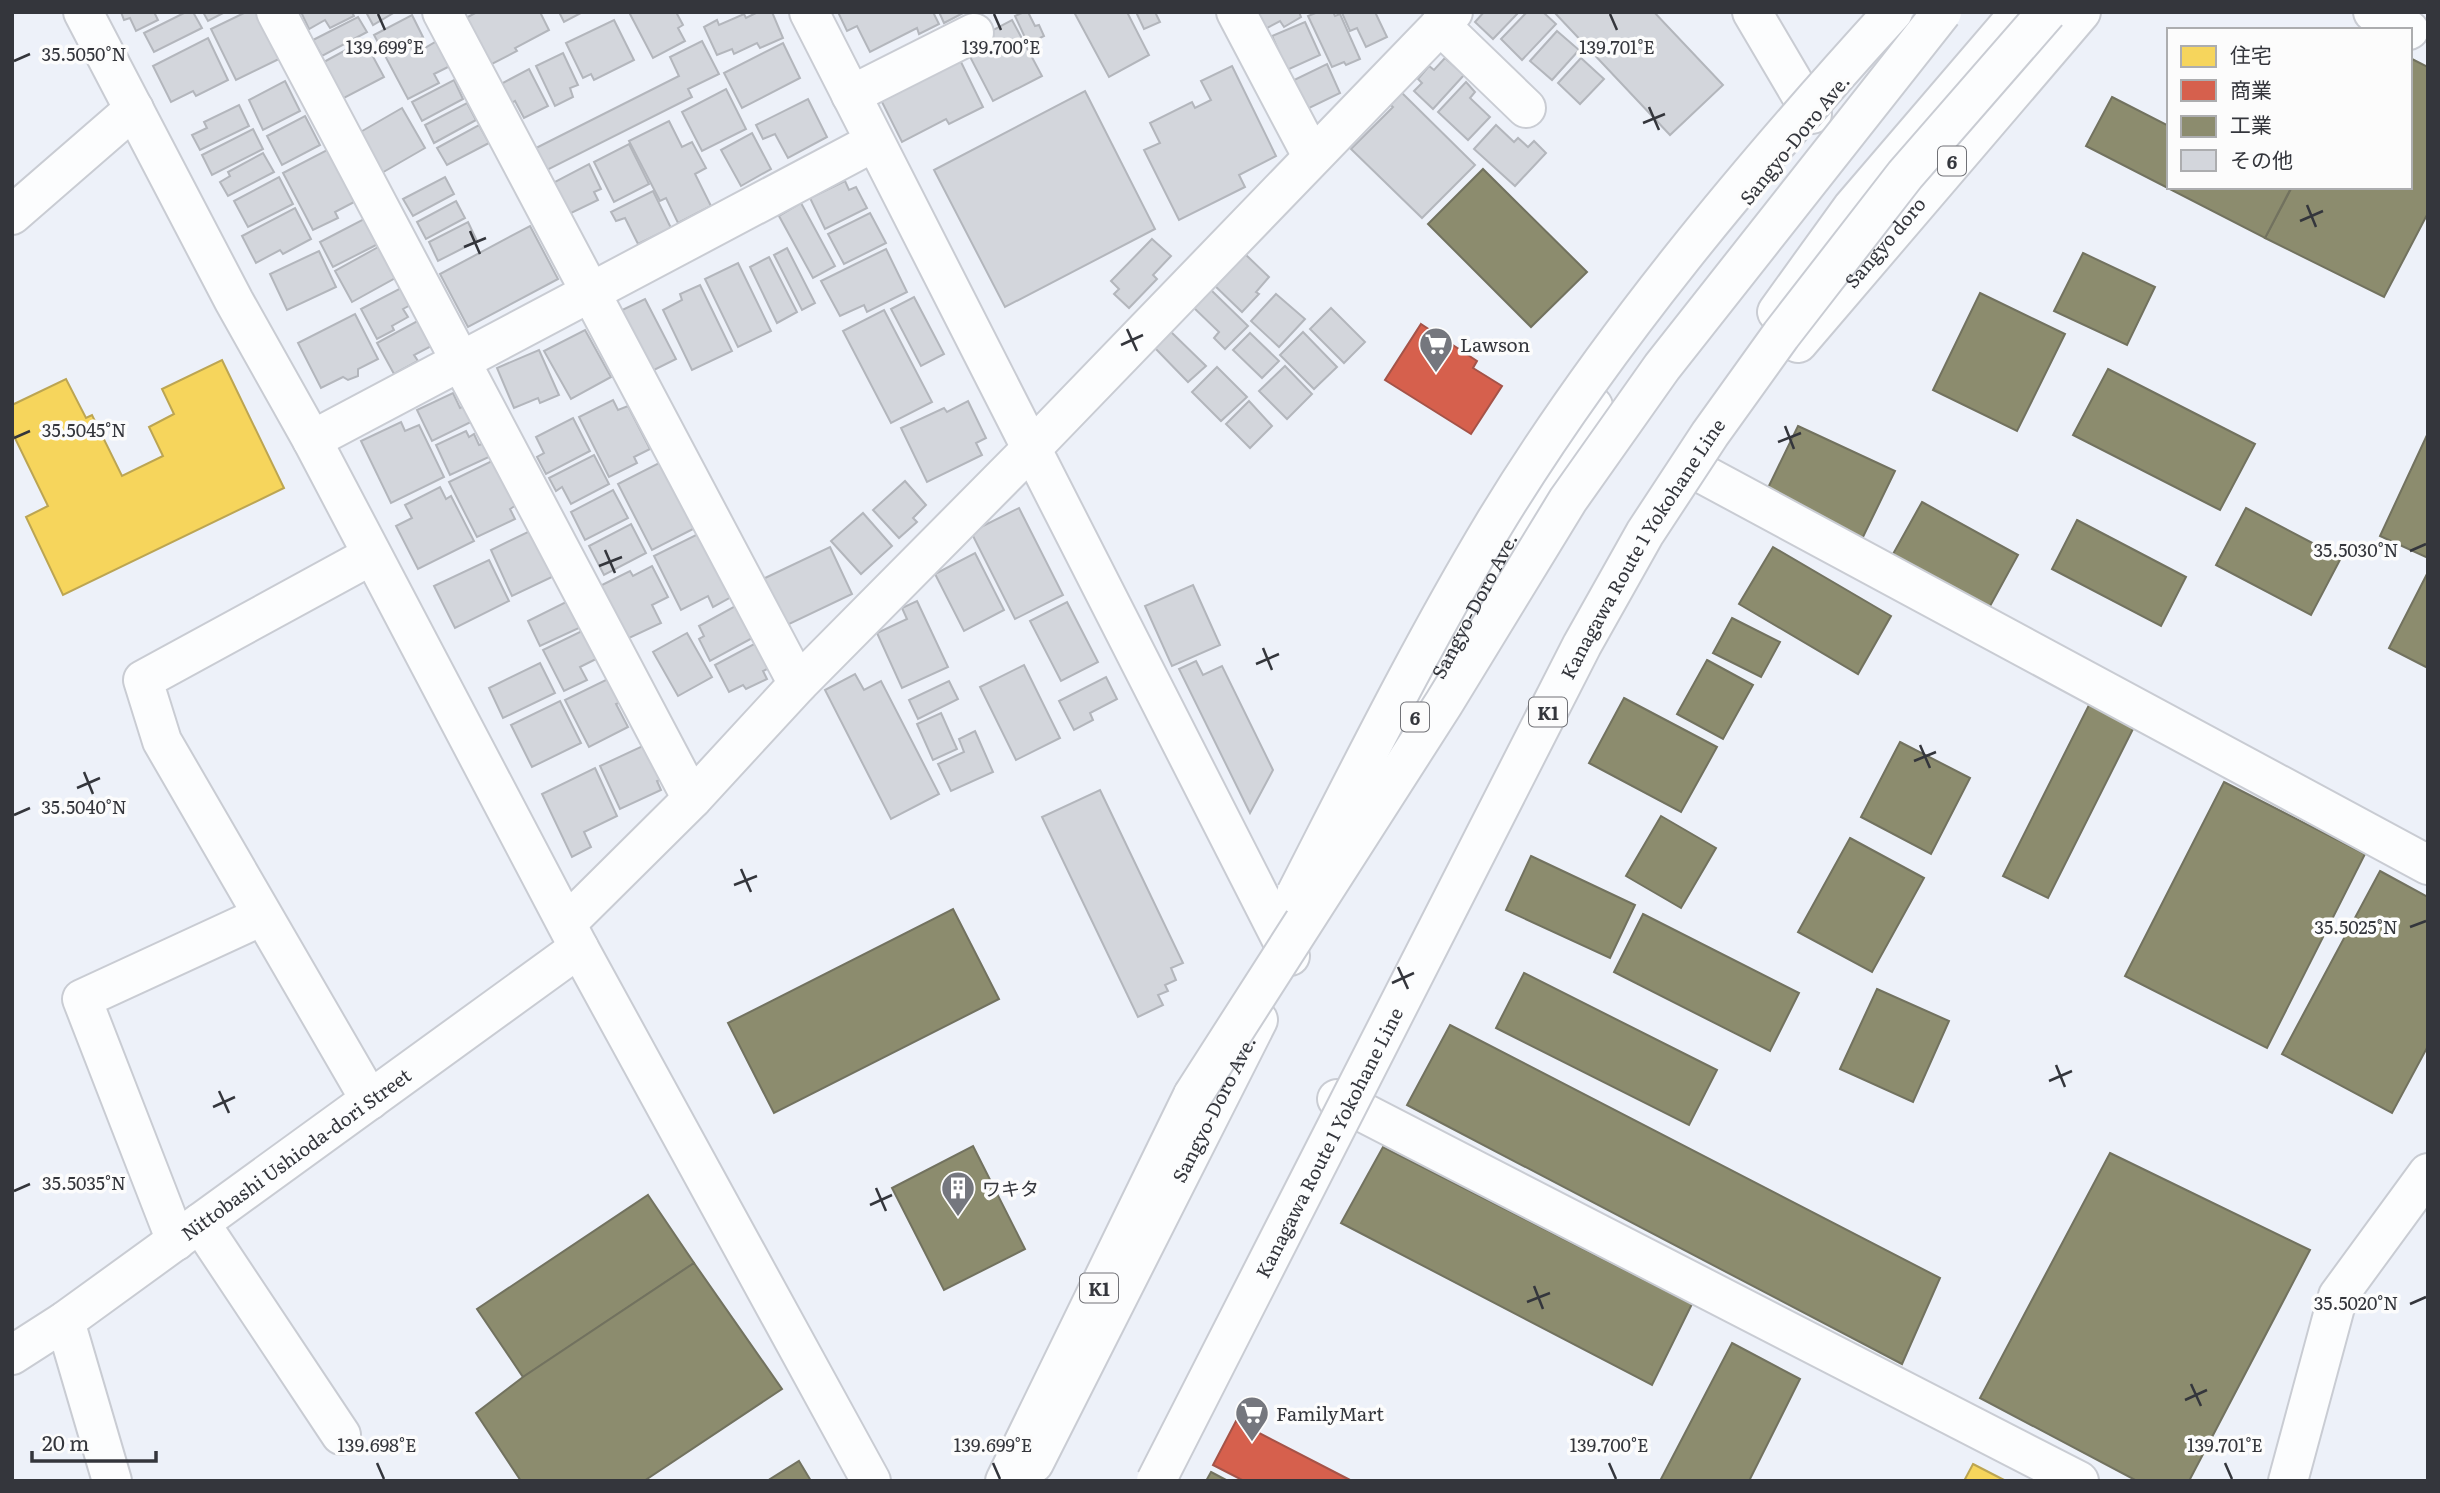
<svg xmlns="http://www.w3.org/2000/svg" width="2440" height="1493" viewBox="0 0 2440 1493" font-family="Literata,'Noto Sans JP',serif">
	<rect width="100%" height="100%" fill="#edf1f9"/>
	<g fill="#f6d55c" stroke="#bca552" stroke-width="2">
		<polygon points="222,360 284,488 63,595 26,517 48,506 12,432 12,405 66,379 86,418 92,415 122,476 163,456 149,427 174,414 162,389"/>
		<polygon points="1973,1464 2006,1481 1964,1481"/>
	</g>
	<g fill="#d6604d" stroke="#a55348" stroke-width="2">
		<polygon points="1421,324 1477,361 1473,368 1502,386 1471,434 1385,380"/>
		<polygon points="1236,1421 1352,1481 1244,1481 1213,1465"/>
	</g>
	<g fill="#8c8c6e" stroke="#72725f" stroke-width="2">
		<polygon points="2410,58 2428,67 2428,213 2384,297 2265,238 2292,187 2410,187"/>
		<polygon points="2112,97 2169,126 2169,187 2291,188 2265,238 2086,146"/>
		<polygon points="1483,169 1587,272 1531,327 1428,224"/>
		<polygon points="2083,253 2155,287 2127,345 2054,311"/>
		<polygon points="1980,293 2065,334 2017,431 1933,390"/>
		<polygon points="2108,369 2255,444 2220,510 2073,435"/>
		<polygon points="1798,426 1895,471 1862,539 1765,494"/>
		<polygon points="2428,433 2428,558 2380,536"/>
		<polygon points="1922,502 2018,555 1989,608 1893,554"/>
		<polygon points="2246,508 2341,558 2311,615 2216,565"/>
		<polygon points="2077,520 2186,577 2161,626 2052,569"/>
		<polygon points="1773,547 1891,616 1858,674 1739,604"/>
		<polygon points="2428,572 2428,668 2389,648"/>
		<polygon points="1732,618 1780,642 1761,677 1713,653"/>
		<polygon points="1707,660 1753,685 1723,739 1677,714"/>
		<polygon points="1624,698 1717,747 1681,812 1589,763"/>
		<polygon points="2089,705 2134,727 2048,898 2003,876"/>
		<polygon points="1900,742 1970,778 1931,854 1861,817"/>
		<polygon points="2224,782 2365,854 2267,1048 2125,976"/>
		<polygon points="1661,816 1716,848 1681,908 1626,876"/>
		<polygon points="1850,838 1924,878 1872,972 1798,932"/>
		<polygon points="1531,856 1635,905 1610,958 1506,910"/>
		<polygon points="2380,871 2428,897 2428,1046 2392,1113 2282,1054"/>
		<polygon points="953,909 999,999 774,1113 728,1023"/>
		<polygon points="1643,914 1799,993 1770,1051 1614,972"/>
		<polygon points="1524,973 1717,1070 1689,1125 1496,1028"/>
		<polygon points="1877,989 1949,1021 1913,1102 1840,1069"/>
		<polygon points="1450,1025 1940,1278 1902,1364 1407,1105"/>
		<polygon points="973,1146 1025,1249 944,1290 892,1188"/>
		<polygon points="1383,1147 1692,1304 1652,1385 1341,1223"/>
		<polygon points="2110,1153 2310,1250 2189,1481 2137,1481 1980,1398"/>
		<polygon points="648,1195 694,1263 523,1377 477,1309"/>
		<polygon points="694,1263 782,1389 644,1481 521,1481 476,1413 523,1377"/>
		<polygon points="1732,1343 1800,1379 1749,1481 1660,1481"/>
		<polygon points="799,1461 811,1481 767,1481"/>
		<polygon points="1211,1472 1228,1481 1206,1481"/>
	</g>
	<g fill="#d3d6dc" stroke="#b3b6bc" stroke-width="2">
		<polygon points="121,12 154,12 158,20 136,31 130,18 124,20"/>
		<polygon points="186,12 193,12 202,28 154,52 144,33"/>
		<polygon points="203,12 225,12 208,21"/>
		<polygon points="246,12 259,12 281,58 236,80 211,29"/>
		<polygon points="301,12 352,12 354,16 330,28 325,20 309,29"/>
		<polygon points="366,12 395,12 373,25"/>
		<polygon points="477,12 540,12 549,30 515,48 517,51 490,65 466,18"/>
		<polygon points="559,12 580,12 581,13 564,22"/>
		<polygon points="633,12 676,12 683,25 678,28 685,41 653,58 630,14"/>
		<polygon points="758,12 772,12 783,38 760,48 757,43 734,54 732,49 717,55 704,27 717,20 719,25 744,14 746,18"/>
		<polygon points="838,12 933,12 939,24 919,34 917,28 870,52 857,26 847,31"/>
		<polygon points="939,12 965,12 944,23"/>
		<polygon points="1024,12 1028,12 1035,26 1039,25 1044,36 1028,44 1015,16"/>
		<polygon points="1074,12 1127,12 1149,55 1109,77"/>
		<polygon points="1136,12 1155,12 1160,22 1144,29"/>
		<polygon points="1247,12 1299,12 1301,17 1284,27 1280,21 1258,33"/>
		<polygon points="1318,12 1333,12 1335,16 1340,14 1360,59 1346,65 1344,62 1332,67 1308,16"/>
		<polygon points="1375,12 1387,37 1366,47 1357,28 1350,31 1342,13"/>
		<polygon points="1484,12 1519,12 1493,39 1475,22"/>
		<polygon points="1527,12 1543,12 1556,24 1522,60 1501,39"/>
		<polygon points="1554,12 1654,12 1723,85 1670,135"/>
		<polygon points="412,15 423,37 418,39 423,49 437,41 450,66 434,74 439,83 408,99 374,35"/>
		<polygon points="358,17 367,32 322,56 313,40"/>
		<polygon points="614,20 634,60 594,80 591,74 583,78 566,43"/>
		<polygon points="1012,20 1042,76 993,101 967,51 978,38"/>
		<polygon points="1305,22 1320,55 1287,70 1272,36"/>
		<polygon points="1557,31 1579,50 1552,80 1530,61"/>
		<polygon points="208,38 228,80 196,96 193,91 171,102 153,66"/>
		<polygon points="364,40 384,77 342,99 322,63"/>
		<polygon points="702,41 719,74 688,89 692,97 547,170 536,148 679,76 670,57"/>
		<polygon points="783,43 800,78 742,108 724,73"/>
		<polygon points="563,53 578,85 570,88 573,97 555,106 536,66"/>
		<polygon points="1445,58 1464,75 1433,109 1414,91 1422,83 1418,79 1429,66 1434,70"/>
		<polygon points="1581,58 1604,79 1580,104 1558,83"/>
		<polygon points="960,60 983,107 949,124 946,119 902,142 878,94"/>
		<polygon points="1327,64 1340,93 1301,112 1288,83"/>
		<polygon points="1232,66 1276,156 1239,175 1245,187 1179,220 1144,150 1160,143 1150,123 1192,102 1195,108 1211,100 1201,81"/>
		<polygon points="529,69 548,106 524,118 515,101 510,104 501,84"/>
		<polygon points="454,80 463,99 422,121 412,102"/>
		<polygon points="285,81 300,111 263,130 249,100"/>
		<polygon points="1466,82 1475,92 1470,98 1490,117 1468,140 1438,112"/>
		<polygon points="726,89 746,129 702,151 682,112"/>
		<polygon points="1399,90 1475,165 1422,218 1351,149 1393,107 1387,102"/>
		<polygon points="1085,91 1155,229 1005,307 934,170"/>
		<polygon points="808,99 827,137 788,158 775,134 763,139 756,125"/>
		<polygon points="467,103 476,120 434,143 425,125"/>
		<polygon points="239,105 249,126 200,150 192,135 207,128 204,122"/>
		<polygon points="402,108 425,148 380,174 357,134"/>
		<polygon points="305,116 320,145 282,165 267,136"/>
		<polygon points="669,121 682,147 692,142 706,168 695,174 711,206 678,223 666,198 660,201 629,141"/>
		<polygon points="479,125 489,143 447,165 437,148"/>
		<polygon points="1496,125 1514,142 1518,138 1528,147 1534,141 1546,153 1515,186 1474,149"/>
		<polygon points="253,129 263,149 212,175 202,155"/>
		<polygon points="752,133 771,169 741,186 721,150"/>
		<polygon points="629,144 649,184 614,202 594,162"/>
		<polygon points="329,149 356,201 335,212 338,218 313,230 283,173"/>
		<polygon points="263,153 274,172 228,196 220,182 230,176 228,172"/>
		<polygon points="589,164 601,189 594,192 598,200 569,214 549,185"/>
		<polygon points="279,177 293,204 248,227 234,201"/>
		<polygon points="445,177 454,194 413,216 403,199"/>
		<polygon points="845,181 849,190 856,187 867,208 825,229 810,198"/>
		<polygon points="653,191 671,228 638,244 625,218 616,221 611,212"/>
		<polygon points="456,201 465,218 426,239 417,222"/>
		<polygon points="801,203 835,266 813,278 779,216"/>
		<polygon points="295,208 311,239 283,254 280,250 256,263 242,236"/>
		<polygon points="870,213 886,243 844,264 828,234"/>
		<polygon points="366,218 380,243 333,267 320,242"/>
		<polygon points="468,222 477,241 438,261 429,242"/>
		<polygon points="530,226 558,279 468,327 440,274"/>
		<polygon points="1152,239 1171,256 1153,275 1157,279 1129,308 1114,294 1119,289 1111,281"/>
		<polygon points="380,246 397,277 352,302 335,271"/>
		<polygon points="787,248 815,303 802,310 774,255"/>
		<polygon points="886,249 907,292 867,312 864,305 840,316 821,281"/>
		<polygon points="319,251 336,287 287,310 270,274"/>
		<polygon points="1244,253 1269,277 1256,292 1259,294 1242,312 1213,284"/>
		<polygon points="769,257 797,312 777,323 750,267"/>
		<polygon points="738,263 771,331 738,347 705,279"/>
		<polygon points="700,285 732,351 692,370 663,310 682,300 680,294"/>
		<polygon points="403,287 412,304 403,309 408,317 392,326 394,330 377,339 361,309"/>
		<polygon points="1210,289 1248,326 1225,349 1214,338 1219,332 1193,307"/>
		<polygon points="1276,294 1305,319 1279,347 1251,321"/>
		<polygon points="914,297 944,354 921,366 891,309"/>
		<polygon points="645,299 676,359 646,374 616,313"/>
		<polygon points="1331,308 1365,342 1344,363 1310,329"/>
		<polygon points="884,310 932,402 891,423 843,331"/>
		<polygon points="355,314 378,359 358,369 358,376 348,380 343,377 321,388 298,343"/>
		<polygon points="423,318 437,343 414,355 418,361 394,374 377,343"/>
		<polygon points="1168,329 1206,366 1188,382 1152,345"/>
		<polygon points="585,330 611,377 571,399 544,351"/>
		<polygon points="1303,332 1337,367 1314,389 1280,355"/>
		<polygon points="1250,333 1279,361 1262,378 1233,350"/>
		<polygon points="539,350 559,395 540,403 538,398 514,408 497,368"/>
		<polygon points="1285,366 1312,394 1287,419 1259,391"/>
		<polygon points="1217,367 1247,397 1221,421 1192,392"/>
		<polygon points="453,393 460,408 469,404 477,419 432,441 417,410"/>
		<polygon points="613,400 618,410 628,406 650,449 634,457 637,463 609,477 579,417"/>
		<polygon points="968,401 986,438 976,443 982,455 927,482 901,428 944,408 947,412"/>
		<polygon points="1249,401 1272,426 1250,448 1226,424"/>
		<polygon points="573,418 590,451 546,474 537,457 544,453 536,437"/>
		<polygon points="401,422 405,431 419,425 444,477 391,503 361,441"/>
		<polygon points="466,431 469,437 474,434 479,445 485,443 491,456 450,475 436,445"/>
		<polygon points="594,455 609,484 571,504 562,487 556,491 549,478"/>
		<polygon points="496,459 518,504 510,509 515,519 477,537 449,482"/>
		<polygon points="661,462 695,528 652,550 618,484"/>
		<polygon points="905,481 926,505 913,518 917,522 899,538 873,510"/>
		<polygon points="440,487 446,499 451,496 474,541 418,569 396,526 412,518 405,505"/>
		<polygon points="613,490 628,518 585,540 571,512"/>
		<polygon points="1019,508 1063,595 1015,619 971,532"/>
		<polygon points="863,513 892,546 861,574 831,541"/>
		<polygon points="631,524 646,553 604,575 589,546"/>
		<polygon points="532,530 554,576 512,596 491,550"/>
		<polygon points="700,533 731,597 713,607 708,596 681,610 654,556"/>
		<polygon points="830,547 852,594 785,626 763,579"/>
		<polygon points="975,553 1004,610 964,631 935,574"/>
		<polygon points="489,560 509,601 455,628 434,586"/>
		<polygon points="652,566 668,597 652,605 661,623 627,639 600,586 630,571 633,576"/>
		<polygon points="1193,585 1220,645 1172,666 1145,606"/>
		<polygon points="568,601 581,627 540,646 528,621"/>
		<polygon points="917,601 948,667 902,688 877,633 907,619 902,608"/>
		<polygon points="1067,602 1098,662 1061,681 1030,621"/>
		<polygon points="739,604 756,636 710,661 699,639 704,636 699,626"/>
		<polygon points="586,629 600,657 580,667 587,680 564,691 543,650"/>
		<polygon points="687,633 712,677 678,696 653,652"/>
		<polygon points="756,643 769,668 763,671 767,679 746,689 743,685 729,692 715,665"/>
		<polygon points="1196,661 1203,675 1222,666 1273,770 1250,813 1179,669"/>
		<polygon points="540,663 555,693 503,718 489,688"/>
		<polygon points="1024,665 1060,738 1016,760 980,687"/>
		<polygon points="855,674 864,690 881,681 939,794 891,819 825,690"/>
		<polygon points="614,676 626,700 616,704 628,727 589,747 565,700"/>
		<polygon points="1106,677 1117,699 1090,713 1093,720 1074,730 1059,701"/>
		<polygon points="949,681 958,699 918,719 909,700"/>
		<polygon points="560,701 581,743 532,767 511,725"/>
		<polygon points="941,713 957,749 933,760 917,724"/>
		<polygon points="975,731 993,772 951,791 938,764 964,752 959,739"/>
		<polygon points="647,744 663,779 657,781 661,790 620,809 600,766"/>
		<polygon points="595,768 617,816 584,832 591,847 572,857 542,794"/>
		<polygon points="1100,790 1183,963 1171,968 1176,980 1165,985 1168,991 1158,995 1163,1005 1138,1017 1042,817"/>
	</g>
	<g fill="none" stroke-linecap="round" stroke-linejoin="round">
		<g stroke="#c9ccd3" stroke-width="42">
			<g id="minor">
				<polyline points="83,12 234,301 312,440 579,948 871,1481"/>
				<polyline points="276,12 692,799"/>
				<polyline points="442,12 798,684"/>
				<polyline points="809,12 1290,956"/>
				<polyline points="1236,12 1312,156"/>
				<polyline points="1752,12 1812,114"/>
				<polyline points="2373,12 2409,30"/>
				<polyline points="1440,25 1526,108"/>
				<polyline points="851,95 974,33"/>
				<polyline points="12,215 134,109"/>
				<polyline points="312,440 874,142"/>
				<polyline points="1699,472 2428,865"/>
				<polyline points="567,923 692,799 798,684 1031,449 1453,12"/>
				<polyline points="1337,1099 2079,1481"/>
				<polyline points="370,1100 162,741 143,680 372,555"/>
				<polyline points="200,1223 341,1435"/>
				<polyline points="176,1241 82,999 262,916"/>
				<polyline points="65,1321 112,1481"/>
				<path id="s1" d="M 12,1355 L 65,1321 L 579,948"/>
				<polyline points="2288,1481 2338,1296 2428,1173"/>
			</g>
		</g>
		<g stroke="#c9ccd3" stroke-width="42">
			<g id="major">
				<path id="s2" d="M 1798,343 L 2081,12"/>
				<path id="s3" d="M 1403,740 L 1519,519 L 1593,406"/>
				<path id="s4" d="M 1034,1463 L 1258,1020"/>
			</g>
		</g>
		<g stroke="#c9ccd3" stroke-width="42">
			<g id="highway">
				<polyline points="1777,312 1852,208 2020,12"/>
				<polyline points="1005,1481 1193,1095"/>
			</g>
		</g>
		<use href="#minor" stroke="#fcfdfe" stroke-width="38"/>
		<use href="#major" stroke="#fcfdfe" stroke-width="38"/>
		<use href="#highway" stroke="#fcfdfe" stroke-width="38"/>
		<g stroke="#c9ccd3" stroke-width="42" stroke-linecap="butt">
			<g id="highway-bridge">
				<path d="M 1296,894 C 1360,769 1422,644 1494,524 C 1605,341 1749,170 1893,12"/>
				<polyline points="1193,1095 1444,703 1568,500 1662,367 1942,12"/>
				<path id="s5" d="M 1156,1481 L 1582,645 L 1645,533 L 1710,434 L 1781,335 L 1905,175 L 2047,12"/>
			</g>
		</g>
		<use href="#highway-bridge" stroke="#fcfdfe" stroke-width="38"/>
	</g>
	<path fill="none" stroke="#34363c" stroke-width="2.5" d="M 378,14 L 385,30M 994,14 L 1001,30M 1610,14 L 1617,30M 14,61 L 30,54M 1649,107 L 1659,130M 1643,123 L 1665,114M 2307,205 L 2316,227M 2300,221 L 2323,211M 470,231 L 480,254M 464,247 L 486,238M 1127,329 L 1137,351M 1121,345 L 1143,335M 1785,426 L 1794,449M 14,438 L 30,431M 1778,442 L 1801,433M 605,550 L 615,573M 2410,551 L 2426,544M 599,566 L 622,557M 1263,648 L 1272,670M 1256,664 L 1279,654M 1920,745 L 1930,768M 1914,761 L 1936,752M 84,772 L 93,794M 77,788 L 100,778M 14,815 L 30,808M 741,869 L 751,892M 734,885 L 757,876M 2410,927 L 2426,921M 1398,967 L 1408,989M 1392,983 L 1414,973M 2056,1065 L 2065,1087M 2049,1081 L 2072,1071M 219,1091 L 229,1113M 213,1107 L 235,1097M 876,1188 L 886,1211M 14,1191 L 30,1184M 870,1205 L 892,1195M 1534,1286 L 1543,1309M 1527,1302 L 1550,1293M 2410,1304 L 2426,1297M 2191,1384 L 2201,1406M 2185,1400 L 2207,1390M 377,1463 L 384,1479M 993,1463 L 1000,1479M 1609,1463 L 1616,1479M 2225,1463 L 2232,1479"/>
	<defs>
		<g id="supermarket-pin" transform="scale(1.75)"><path d="M0 17L-7.5 6A9.5 9.5 0 1 1 7.5 6Z" fill="#75777e" stroke="#fcfcfc"/><path d="M-6-5.5h2.5l.6 2H6L4.5 2H-2.5L-4.4-4H-6ZM-1.5 3.2a1.3 1.3 0 1 0 .1 0ZM3 3.2a1.3 1.3 0 1 0 .1 0Z" fill="#fff"/></g>
		<g id="building-pin" transform="scale(1.75)"><path d="M0 17L-7.5 6A9.5 9.5 0 1 1 7.5 6Z" fill="#75777e" stroke="#fcfcfc"/><path d="M-4-6H4V6H1V3H-1V6H-4ZM-2.5-4.3h1.7v1.8h-1.7ZM.8-4.3h1.7v1.8H.8ZM-2.5-1h1.7V.8h-1.7ZM.8-1h1.7V.8H.8Z" fill="#fff"/></g>
	</defs>
	<g fill-rule="evenodd">
		<use href="#supermarket-pin" x="1436" y="344"/>
		<use href="#building-pin" x="958" y="1188"/>
		<use href="#supermarket-pin" x="1252" y="1413"/>
	</g>
	<g text-anchor="middle" dominant-baseline="central" stroke-width="7" stroke-linejoin="round" paint-order="stroke">
		<g fill="#fcfcfc" stroke="#707176" stroke-width="2">
			<rect x="1938" y="146.5" width="28" height="29" rx="5"/>
			<rect x="1529" y="697.5" width="38" height="29" rx="5"/>
			<rect x="1401" y="702.5" width="28" height="29" rx="5"/>
			<rect x="1080" y="1273.5" width="38" height="29" rx="5"/>
		</g>
		<g font-size="18" font-weight="bold" fill="#34363c">
			<text x="1952" y="161">6</text>
			<text x="1548" y="712">K1</text>
			<text x="1415" y="717">6</text>
			<text x="1099" y="1288">K1</text>
		</g>
		<g font-size="19" fill="#34363c" stroke="#fcfcfc">
			<text transform="translate(1794 139) rotate(-51)">Sangyo-Doro Ave.</text>
			<text stroke="none"><textPath href="#s2" startOffset="133">Sangyo doro</textPath></text>
			<text stroke="none"><textPath href="#s5" startOffset="1052">Kanagawa Route 1 Yokohane Line</textPath></text>
			<text stroke="none"><textPath href="#s3" startOffset="152">Sangyo-Doro Ave.</textPath></text>
			<text stroke="none"><textPath href="#s4" startOffset="397">Sangyo-Doro Ave.</textPath></text>
			<text stroke="none"><textPath href="#s5" startOffset="380">Kanagawa Route 1 Yokohane Line</textPath></text>
			<text stroke="none"><textPath href="#s1" startOffset="348">Nittobashi Ushioda-dori Street</textPath></text>
		</g>
		<g font-size="19" fill="#34363c" stroke="#fcfcfc" text-anchor="start">
			<text x="1460" y="344">Lawson</text>
			<text x="982" y="1188">ワキタ</text>
			<text x="1276" y="1413">FamilyMart</text>
		</g>
	</g>
	<g font-size="18" text-anchor="middle" fill="#34363c" stroke="#fcfcfc" stroke-width="7" stroke-linejoin="round" paint-order="stroke">
		<text x="385" y="54">139.699°E</text>
		<text x="1001" y="54">139.700°E</text>
		<text x="1617" y="54">139.701°E</text>
		<text x="84" y="61">35.5050°N</text>
		<text x="84" y="437">35.5045°N</text>
		<text x="2356" y="557">35.5030°N</text>
		<text x="84" y="814">35.5040°N</text>
		<text x="2356" y="934">35.5025°N</text>
		<text x="84" y="1190">35.5035°N</text>
		<text x="2356" y="1310">35.5020°N</text>
		<text x="377" y="1452">139.698°E</text>
		<text x="993" y="1452">139.699°E</text>
		<text x="1609" y="1452">139.700°E</text>
		<text x="2225" y="1452">139.701°E</text>
	</g>
	<rect width="2440" height="1493" fill="none" stroke="#34363c" stroke-width="28"/>
	<rect x="2167" y="28" width="245" height="161" fill="#fcfcfc" stroke="#acadaf" stroke-width="2"/>
	<rect x="2181" y="46" width="35" height="21" fill="#f6d55c" stroke="#acadaf" stroke-width="2"/>
	<text x="2230" y="63" font-size="21" fill="#34363c">住宅</text>
	<rect x="2181" y="80" width="35" height="21" fill="#d6604d" stroke="#acadaf" stroke-width="2"/>
	<text x="2230" y="98" font-size="21" fill="#34363c">商業</text>
	<rect x="2181" y="116" width="35" height="21" fill="#8c8c6e" stroke="#acadaf" stroke-width="2"/>
	<text x="2230" y="133" font-size="21" fill="#34363c">工業</text>
	<rect x="2181" y="150" width="35" height="21" fill="#d3d6dc" stroke="#acadaf" stroke-width="2"/>
	<text x="2230" y="168" font-size="21" fill="#34363c">その他</text>
	<path d="M32 1451v10h124v-10" fill="none" stroke="#34363c" stroke-width="3.5"/>
	<text x="42" y="1451" font-size="21" fill="#34363c" stroke="#fcfcfc" stroke-width="5" paint-order="stroke">20 m</text>
</svg>
